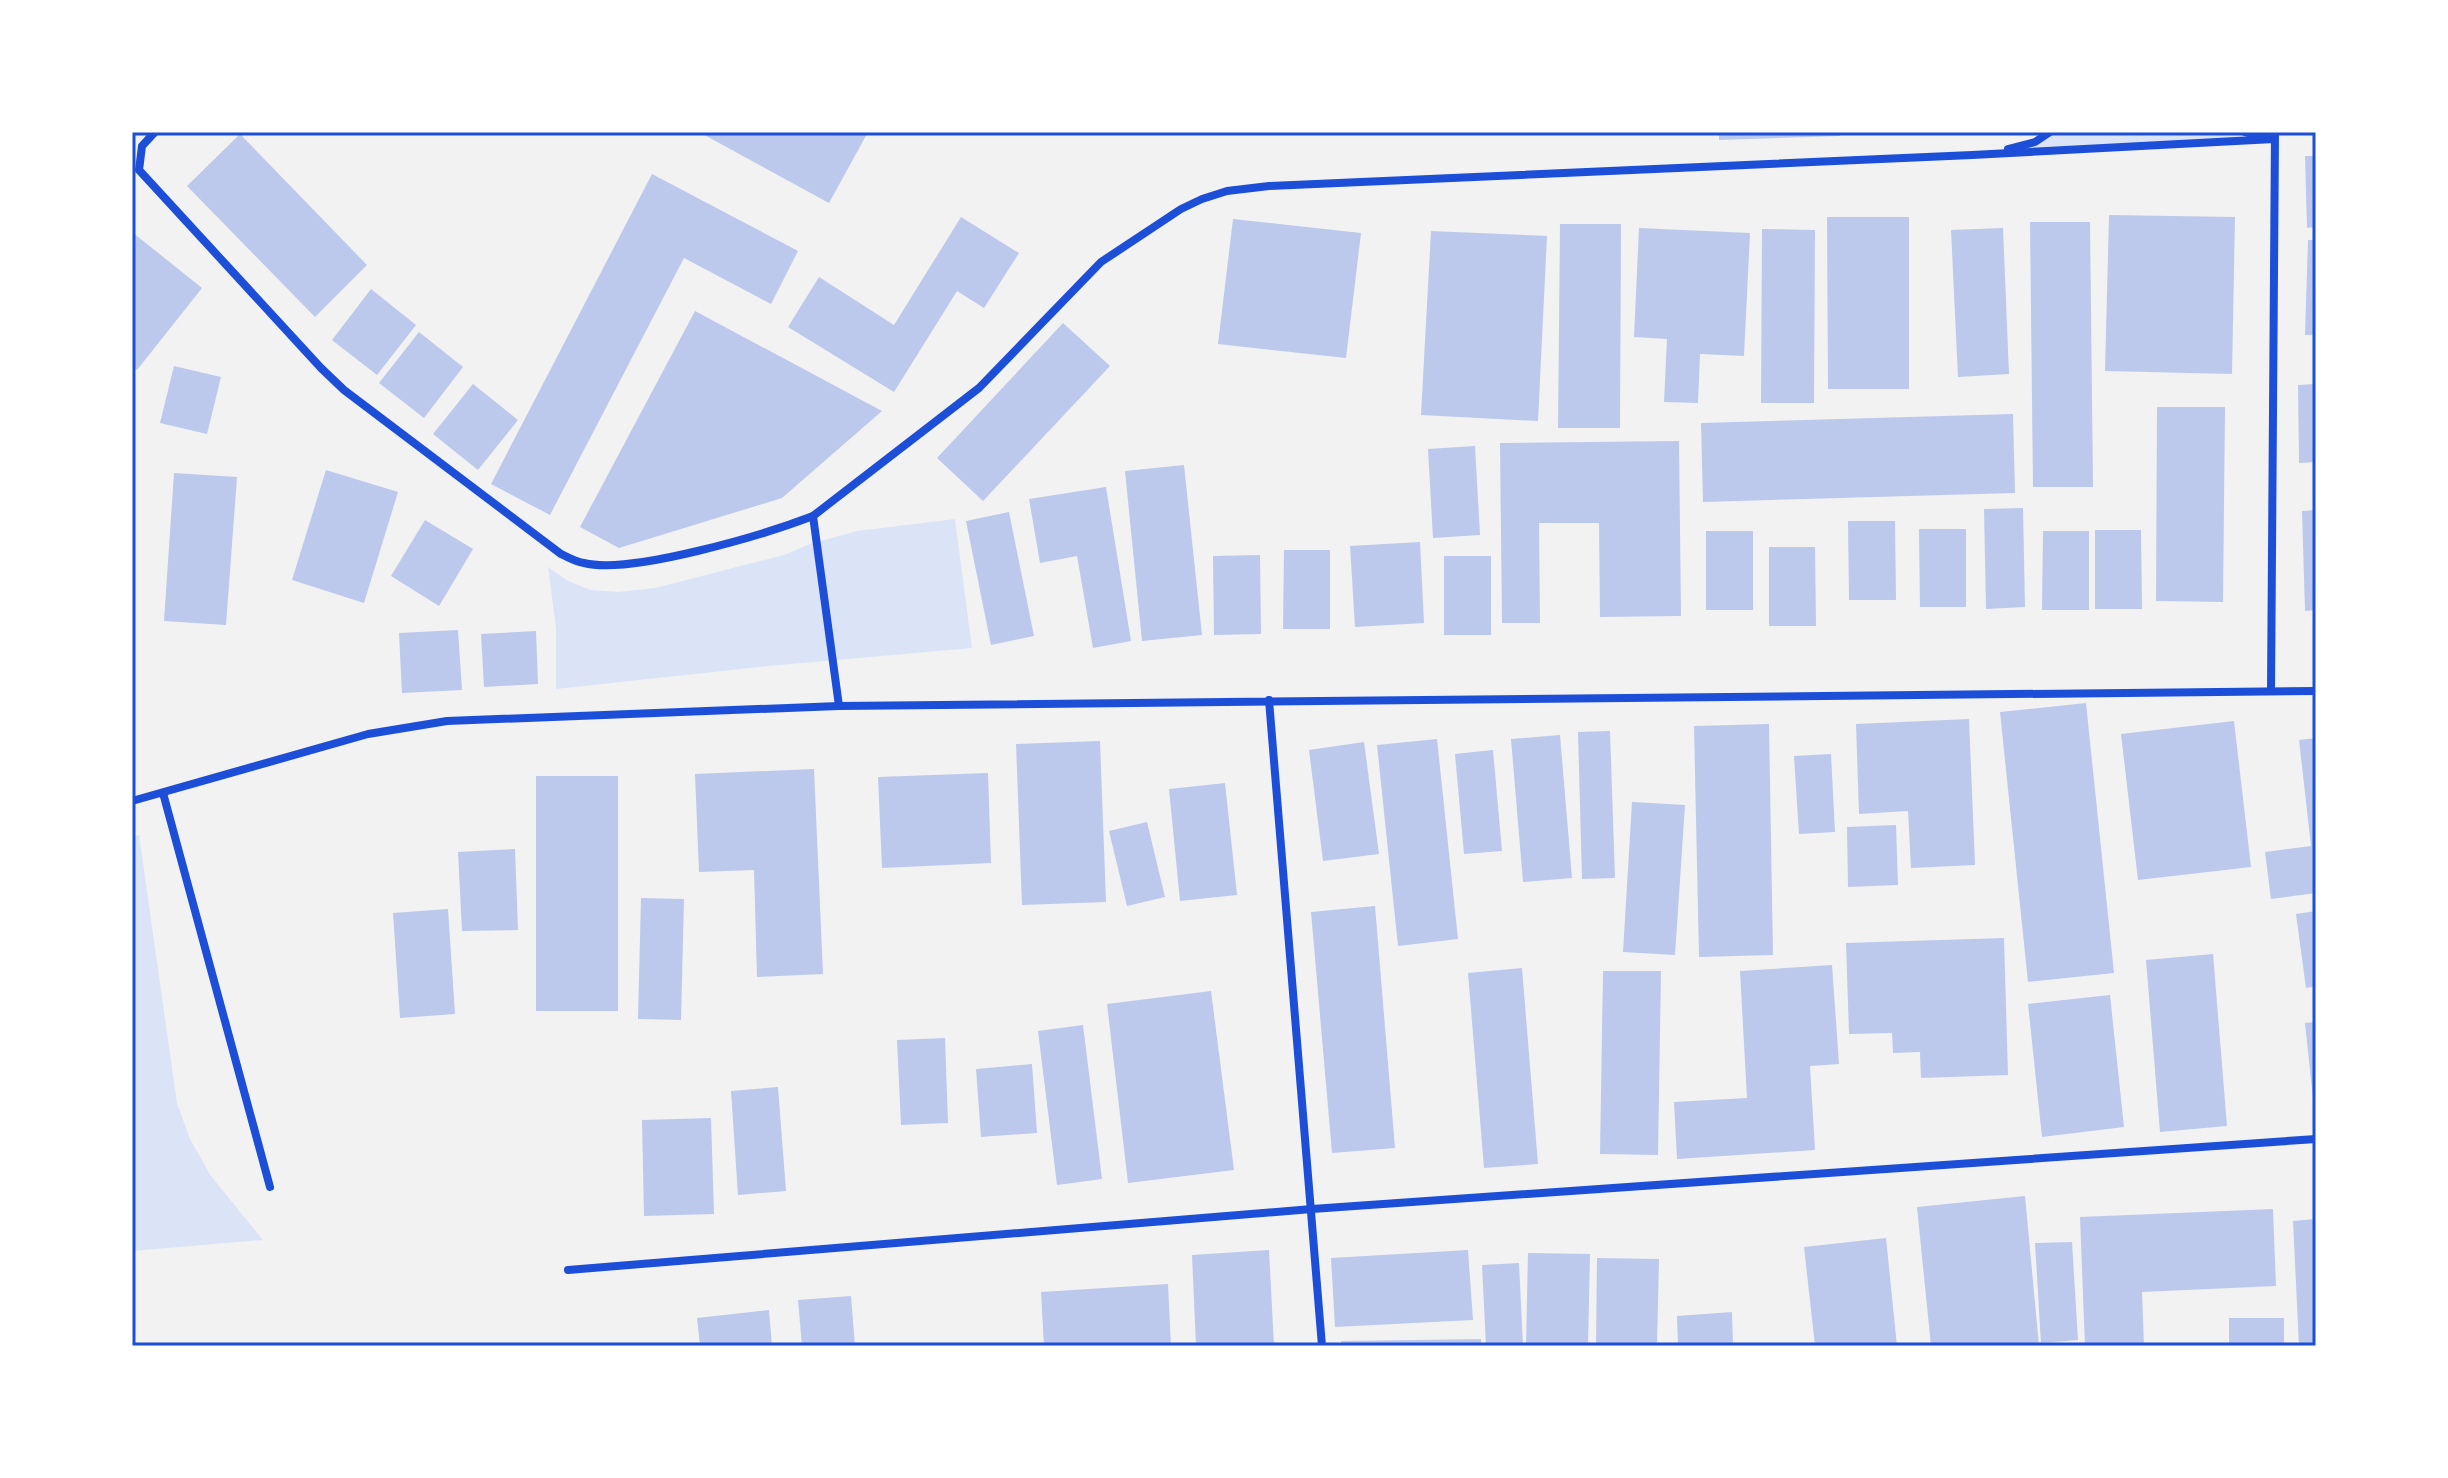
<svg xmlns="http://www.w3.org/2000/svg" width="2448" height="1478" viewBox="0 0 2448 1478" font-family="'Space Grotesk',sans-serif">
	<rect width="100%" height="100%" fill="#f2f2f2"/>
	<g fill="#dbe4f7">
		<polygon points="2050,132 2245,132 2274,139 1972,155 2025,146"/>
		<polygon points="955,519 972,648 769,666 556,689 556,628 548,567 568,581 591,590 618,592 655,588 784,555 810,544 857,531"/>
		<polygon points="139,835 177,1103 190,1139 211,1176 263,1240 132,1251 132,837"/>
	</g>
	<g fill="#bdc9ec">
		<polygon points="699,132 868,132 829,203"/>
		<polygon points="1719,132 1840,132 1840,136 1719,140"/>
		<polygon points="240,134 367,265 315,317 187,186"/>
		<polygon points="2305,156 2316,156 2316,227 2307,228"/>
		<polygon points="652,174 798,251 771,304 684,258 550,515 491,484"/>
		<polygon points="2109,215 2235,217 2232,374 2105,371"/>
		<polygon points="961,217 1019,253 984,308 957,291 894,392 788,327 819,277 894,325"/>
		<polygon points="1827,217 1909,217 1909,389 1828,389"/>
		<polygon points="1233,219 1361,233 1346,358 1218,344"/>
		<polygon points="2030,222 2090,222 2093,487 2033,487"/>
		<polygon points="1560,224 1621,224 1620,428 1558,428"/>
		<polygon points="1639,228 1750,233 1744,356 1700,354 1698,403 1664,402 1667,339 1634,337"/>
		<polygon points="2003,228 2009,374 1958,377 1951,230"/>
		<polygon points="1762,229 1815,230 1814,403 1761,403"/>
		<polygon points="1431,231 1547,236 1538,421 1421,415"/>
		<polygon points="132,232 202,288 137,370 132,366"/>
		<polygon points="2308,240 2316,240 2316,335 2305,335"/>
		<polygon points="371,289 416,325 377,375 332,340"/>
		<polygon points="695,311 882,411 782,498 619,548 580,527"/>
		<polygon points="1063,323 1110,366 983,501 937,458"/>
		<polygon points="419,332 463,367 424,418 379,383"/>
		<polygon points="174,366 221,377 207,434 160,423"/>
		<polygon points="473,384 518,420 478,470 433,434"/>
		<polygon points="2316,384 2316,462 2299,463 2298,385"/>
		<polygon points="2157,407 2225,407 2223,602 2156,601"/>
		<polygon points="2013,414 2015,493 1703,502 1701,423"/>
		<polygon points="1679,441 1681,616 1600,617 1599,523 1539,523 1540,623 1502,623 1500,443"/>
		<polygon points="1475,446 1480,535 1433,538 1428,449"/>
		<polygon points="1184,465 1202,635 1142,641 1125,471"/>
		<polygon points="326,470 398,492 364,603 292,580"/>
		<polygon points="174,473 237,477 226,625 164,621"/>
		<polygon points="1106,487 1131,641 1093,648 1077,556 1040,563 1029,499"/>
		<polygon points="2023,508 2025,607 1986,609 1984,509"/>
		<polygon points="2316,510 2316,610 2305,611 2302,511"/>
		<polygon points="1009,512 1034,636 991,645 966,521"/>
		<polygon points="425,520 473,549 439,606 391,576"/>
		<polygon points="1848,521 1895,521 1896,600 1849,600"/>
		<polygon points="1919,529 1966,529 1966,607 1920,607"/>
		<polygon points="2095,530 2141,530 2142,609 2095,609"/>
		<rect x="1706" y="531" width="47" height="79"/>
		<polygon points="2043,531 2089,531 2089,610 2042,610"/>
		<polygon points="1420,542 1424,623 1355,627 1350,546"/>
		<polygon points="1769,547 1815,547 1816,626 1769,626"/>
		<polygon points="1284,550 1330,550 1330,629 1283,629"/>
		<polygon points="1260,555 1261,634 1214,635 1213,556"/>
		<rect x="1444" y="556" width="47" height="79"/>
		<polygon points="458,630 462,690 402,693 399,633"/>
		<polygon points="536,631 538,684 484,687 481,634"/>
		<polygon points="2086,703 2114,973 2028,982 2000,712"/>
		<polygon points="1969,719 1975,865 1911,868 1908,811 1859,814 1856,724"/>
		<polygon points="2234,721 2251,867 2138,880 2121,734"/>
		<polygon points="1769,724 1773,955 1699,957 1694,726"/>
		<polygon points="1610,731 1615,878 1582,879 1578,732"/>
		<polygon points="1560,735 1572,878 1523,882 1511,739"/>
		<polygon points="2316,738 2316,893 2271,899 2265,852 2311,846 2299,740"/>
		<polygon points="1437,739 1458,939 1398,946 1377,745"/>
		<polygon points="1100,741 1106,902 1022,905 1016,744"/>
		<polygon points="1364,742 1379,854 1323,861 1309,750"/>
		<polygon points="1493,750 1502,851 1464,854 1455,754"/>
		<polygon points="1831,754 1835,832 1799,834 1794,756"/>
		<polygon points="814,769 823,974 757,977 754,870 699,872 695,774"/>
		<polygon points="988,773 991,863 882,868 878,777"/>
		<rect x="536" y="776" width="82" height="235"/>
		<polygon points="1225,783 1237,895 1180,901 1169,789"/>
		<polygon points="1632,802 1685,805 1675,955 1623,952"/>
		<polygon points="1147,822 1165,897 1127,906 1109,831"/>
		<polygon points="1896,825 1898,885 1848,887 1847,827"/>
		<polygon points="515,849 518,930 462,931 458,852"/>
		<polygon points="641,898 684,899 681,1020 638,1019"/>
		<polygon points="1375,906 1395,1148 1332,1153 1311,912"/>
		<polygon points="448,909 455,1014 400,1018 393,913"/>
		<polygon points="2316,911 2316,986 2306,988 2296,914"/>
		<polygon points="2004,938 2008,1075 1921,1078 1920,1052 1893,1053 1892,1033 1849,1034 1846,943"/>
		<polygon points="2213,954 2227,1126 2160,1132 2146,960"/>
		<polygon points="1832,965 1839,1064 1810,1066 1815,1150 1677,1159 1674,1102 1747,1098 1740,971"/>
		<polygon points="1522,968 1538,1164 1484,1168 1468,973"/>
		<polygon points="1603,971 1661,971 1658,1155 1600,1154"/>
		<polygon points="1211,991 1234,1170 1128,1183 1107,1004"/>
		<polygon points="2110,995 2124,1127 2042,1137 2028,1004"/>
		<polygon points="2316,1022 2316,1107 2314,1108 2305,1023"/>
		<polygon points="1083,1025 1102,1179 1057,1185 1038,1031"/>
		<polygon points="945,1038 948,1123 901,1125 897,1040"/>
		<polygon points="1032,1064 1037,1133 981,1137 976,1069"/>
		<polygon points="778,1087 786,1191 738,1195 731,1091"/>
		<polygon points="711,1118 714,1214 644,1216 642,1120"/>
		<polygon points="2025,1196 2039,1346 1931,1346 1917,1207"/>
		<polygon points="2273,1209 2276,1286 2142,1292 2144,1346 2085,1346 2080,1217"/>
		<polygon points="2316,1219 2316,1346 2299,1346 2293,1221"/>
		<polygon points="1886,1238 1897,1346 1815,1346 1804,1247"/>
		<polygon points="2072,1242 2078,1340 2041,1343 2035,1243"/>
		<polygon points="1269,1250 1274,1346 1196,1346 1192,1255"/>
		<polygon points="1468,1250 1473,1320 1335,1327 1331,1258"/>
		<polygon points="1528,1253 1590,1254 1588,1346 1526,1346"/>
		<polygon points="1597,1258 1659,1259 1657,1346 1596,1346"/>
		<polygon points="1519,1263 1523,1346 1486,1346 1482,1265"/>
		<polygon points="1168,1284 1171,1346 1044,1346 1041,1292"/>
		<polygon points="851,1296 855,1346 802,1346 798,1300"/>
		<polygon points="769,1310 772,1346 700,1346 697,1318"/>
		<polygon points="1732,1312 1733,1346 1678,1346 1677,1316"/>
		<rect x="2229" y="1318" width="55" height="28"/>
		<polygon points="1481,1339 1481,1346 1341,1346 1341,1341"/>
	</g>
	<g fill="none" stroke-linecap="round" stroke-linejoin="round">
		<g stroke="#1d4ed8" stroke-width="8">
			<path d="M 155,132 L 142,146 L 139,170 L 321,368 L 344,390 L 561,554 C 568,557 576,562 584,563 C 631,575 766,534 813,516 L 979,388 L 1101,262 L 1181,209 L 1202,199 L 1227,191 L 1269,186 L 1972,155 L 2274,139"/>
			<polyline points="2245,132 2266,137"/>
			<polyline points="2008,149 2035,142 2050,132"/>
			<polyline points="813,516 839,706"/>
			<polyline points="2271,691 2275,132"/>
			<polyline points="1269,700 1322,1346"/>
			<polyline points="163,793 270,1187"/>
			<polyline points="132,801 368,734 447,721 839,706 2316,691"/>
			<polyline points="568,1270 1312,1209 2316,1139"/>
		</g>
	</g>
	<rect width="2448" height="1478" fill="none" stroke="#ffffff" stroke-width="268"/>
	<rect x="134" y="134" width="2180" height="1210" fill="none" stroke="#1d4ed8" stroke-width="3"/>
</svg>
